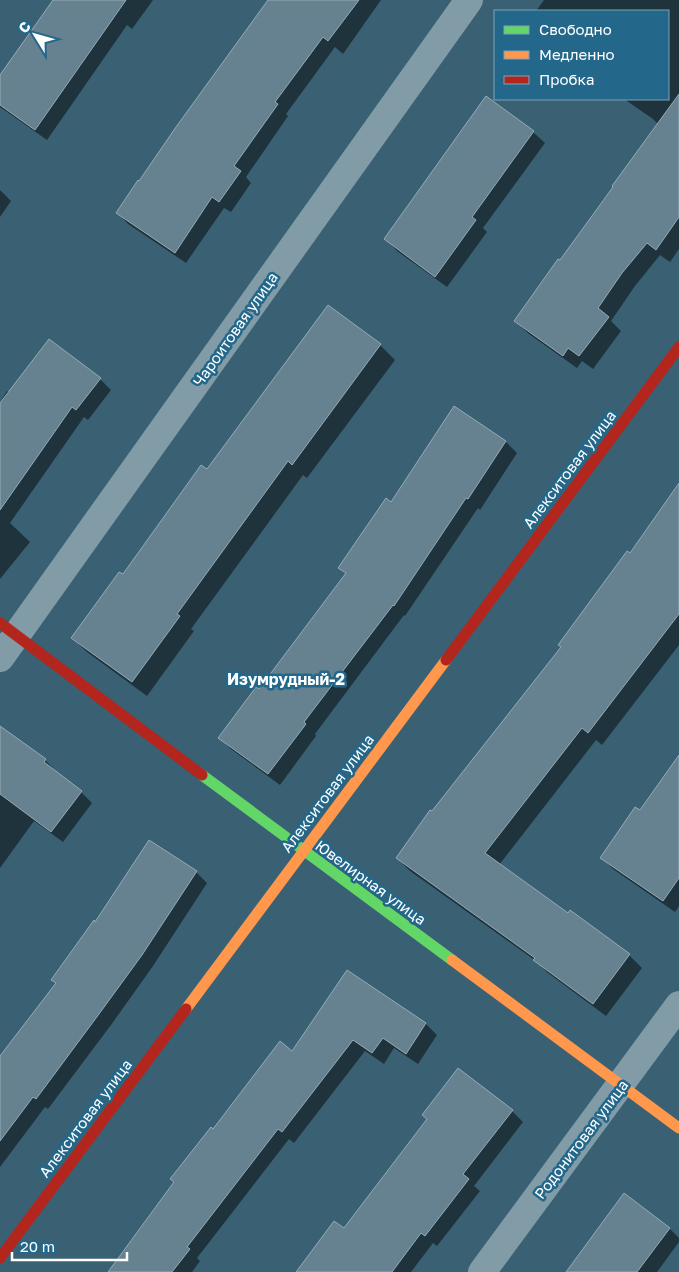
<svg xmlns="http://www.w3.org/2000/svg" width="679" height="1272" viewBox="0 0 679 1272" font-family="'Golos Text',sans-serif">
	<rect width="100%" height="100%" fill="#3a6073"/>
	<g fill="#0007">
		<polygon points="60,0 153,0 132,29 127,25 47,140 0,107 0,77"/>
		<polygon points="269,0 381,0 343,54 335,47 286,114 288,116 246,177 251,183 231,212 224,208 186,263 128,224 117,212 140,183"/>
		<polygon points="544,0 679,0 679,249 670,262 660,255 635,286 611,321 621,331 593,369 582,361 577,368 529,334 515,321 560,262 658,124 653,119 624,99 668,99 668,11 536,11"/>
		<polygon points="487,98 533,132 545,143 483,228 487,232 447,287 397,251 386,239"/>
		<polygon points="0,190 11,201 0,217"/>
		<polygon points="328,307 380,345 395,360 307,478 303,475 191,629 194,631 147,696 87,652 72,638 207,471"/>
		<polygon points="100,379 111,390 88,420 84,417 10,523 30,542 0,579 0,402 7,391 9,393"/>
		<polygon points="454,408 506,442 517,453 480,510 478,508 405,616 404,615 315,734 316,736 280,785 231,749 220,738 259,690 346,574 340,568 392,503"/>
		<polygon points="679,485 679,645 602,745 596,740 499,865 569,914 629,955 642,968 606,1016 548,973 536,961 410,871 397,858 563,647"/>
		<polygon points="0,747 45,760 56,771 55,772 81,792 92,803 63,842 34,821 0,868"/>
		<polygon points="679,757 679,906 675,912 613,869 602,858 640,812"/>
		<polygon points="196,872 207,883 153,966 111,1025 48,1109 45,1107 0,1167 0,1058 57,984 95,923"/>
		<polygon points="348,972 426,1024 437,1035 418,1064 394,1048 384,1064 365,1051 294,1143 289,1139 197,1258 200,1261 192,1272 109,1272 213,1130 293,1052"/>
		<polygon points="512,1111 523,1122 474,1186 480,1191 437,1246 433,1243 411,1272 298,1272 344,1230"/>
		<polygon points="625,1194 670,1229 679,1238 679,1242 657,1272 568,1272"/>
	</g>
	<g fill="#668290" stroke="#95abb6">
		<polygon points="53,0 126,0 35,130 0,105 0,75"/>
		<polygon points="268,0 359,0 328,41 323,37 275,102 278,104 234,166 241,171 219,202 212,197 175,253 116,213 138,180 139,181 176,127"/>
		<polygon points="679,94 679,217 656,250 647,243 622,273 598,308 609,317 579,356 568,348 563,356 514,321 558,259 560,260 613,187 612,186"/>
		<polygon points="486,96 534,131 472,217 476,220 435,277 384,239"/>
		<polygon points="328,305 381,344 292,465 288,461 177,614 180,616 132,682 71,638 119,572 123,574 201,465 207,469"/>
		<polygon points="49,339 101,378 76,410 72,407 0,510 0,403"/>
		<polygon points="454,406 506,441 468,499 466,498 394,606 393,605 304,722 306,724 268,774 218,738 256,687 259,689 346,573 338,568 386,498 391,502"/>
		<polygon points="679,483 679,614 588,733 582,728 485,853 568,913 570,910 630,954 593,1004 533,960 535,958 396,858 430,810 432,811 561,647 558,645 627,551 630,553"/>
		<polygon points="0,726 46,759 44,762 82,791 51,832 0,794"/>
		<polygon points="679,755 679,878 663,901 600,858 635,807 640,810"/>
		<polygon points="149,840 197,871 142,955 99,1014 36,1099 33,1097 0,1141 0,1056 56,983 51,980 94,920 95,922"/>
		<polygon points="347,970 426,1023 406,1054 383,1038 372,1053 353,1040 282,1132 278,1129 187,1247 190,1249 172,1272 108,1272 174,1182 170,1179 211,1127 213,1129 280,1041 292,1051"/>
		<polygon points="458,1068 513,1110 463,1174 469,1179 425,1236 421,1233 392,1272 296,1272 334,1221 344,1228 427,1119 422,1115"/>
		<polygon points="624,1193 670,1228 637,1272 566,1272"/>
	</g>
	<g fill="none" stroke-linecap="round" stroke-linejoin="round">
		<g stroke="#819ca7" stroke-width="28">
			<polyline points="0,658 469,0"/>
			<polyline points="482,1272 679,1005"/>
		</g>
		<polyline stroke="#63d668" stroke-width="11" points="202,775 452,960"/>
		<g stroke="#ff974d" stroke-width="11">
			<polyline points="452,960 679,1128"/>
			<polyline points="186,1009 446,660"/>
		</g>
		<g stroke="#b3261e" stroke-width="11">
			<polyline points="0,623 202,775"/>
			<polyline points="446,660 679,347"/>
			<polyline points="0,1258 186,1009"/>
		</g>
	</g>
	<g text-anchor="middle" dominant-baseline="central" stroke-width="5" stroke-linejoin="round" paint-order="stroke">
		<g font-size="15" fill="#fff" stroke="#23688a">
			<text transform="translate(235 329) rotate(-55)">Чароитовая улица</text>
			<text transform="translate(569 469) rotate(-53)">Алекситовая улица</text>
			<text transform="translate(327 793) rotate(-53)">Алекситовая улица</text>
			<text transform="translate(371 882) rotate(36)">Ювелирная улица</text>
			<text transform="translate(85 1118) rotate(-53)">Алекситовая улица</text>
			<text transform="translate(581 1139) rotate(-53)">Родонитовая улица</text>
		</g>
		<g font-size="16" font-weight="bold" fill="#fff" stroke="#23688a">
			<text x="286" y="679">Изумрудный-2</text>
		</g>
	</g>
	<rect x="494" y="10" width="175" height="90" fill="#23688a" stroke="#7ba4b9"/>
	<rect x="504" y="26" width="25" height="8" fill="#63d668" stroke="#7ba4b9"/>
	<text x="539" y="35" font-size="15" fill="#ffffff">Свободно</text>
	<rect x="504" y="51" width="25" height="8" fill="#ff974d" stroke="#7ba4b9"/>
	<text x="539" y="60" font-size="15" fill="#ffffff">Медленно</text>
	<rect x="504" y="76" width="25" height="8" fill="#b3261e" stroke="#7ba4b9"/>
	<text x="539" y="85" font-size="15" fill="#ffffff">Пробка</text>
	<g transform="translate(35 35) rotate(307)" stroke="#23688a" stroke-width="4" paint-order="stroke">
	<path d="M0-4L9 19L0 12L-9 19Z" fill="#ffffff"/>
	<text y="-8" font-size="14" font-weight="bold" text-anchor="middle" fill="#ffffff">С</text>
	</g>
	<path d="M12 1252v8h115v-8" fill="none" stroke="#ffffff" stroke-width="2.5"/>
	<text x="20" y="1252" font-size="15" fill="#ffffff" stroke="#23688a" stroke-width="4" paint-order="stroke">20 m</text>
</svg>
